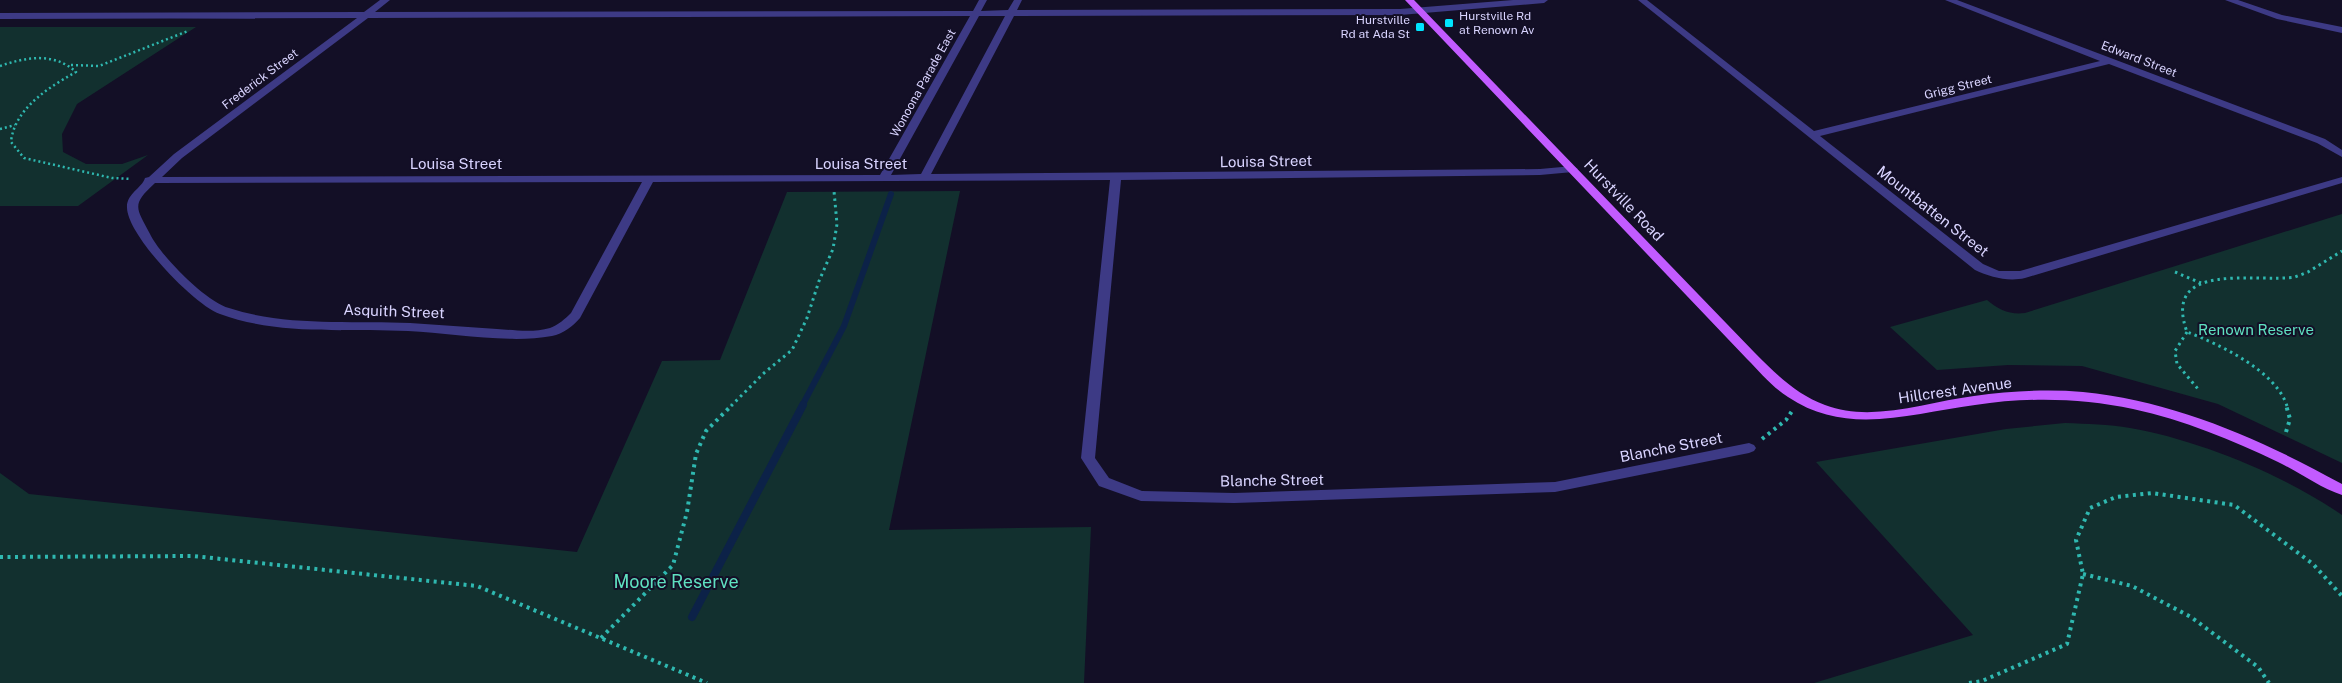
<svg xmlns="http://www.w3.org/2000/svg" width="2342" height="683" viewBox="0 0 2342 683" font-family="'Public Sans',sans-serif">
	<rect width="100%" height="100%" fill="#130f26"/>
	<g fill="#12302f">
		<polygon points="0,27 196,27 77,104 62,134 63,152 86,164 122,164 148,155 78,206 0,206"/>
		<polygon points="960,191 889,530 1091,527 1084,683 0,683 0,473 29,494 577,552 662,361 720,360 787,192"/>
		<path d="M 2342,214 L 2342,463 L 2218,404 L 2082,366 L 2008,365 L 1937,370 L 1890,327 L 1987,300 C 1999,310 2010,315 2025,313 Z"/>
		<path d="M 2065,423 C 2087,424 2109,424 2130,428 C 2199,440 2284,475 2342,515 L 2342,683 L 1814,683 L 1973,635 L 1816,462 L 2006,429 Z"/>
	</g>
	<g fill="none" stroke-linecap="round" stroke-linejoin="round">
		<polyline stroke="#0c2248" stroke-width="6" points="802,406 844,326 891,194"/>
		<polyline stroke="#0c2248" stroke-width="8" points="692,617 803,405"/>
		<g stroke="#2fb8b0" stroke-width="2.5" stroke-dasharray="2 3" stroke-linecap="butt">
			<polyline points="71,65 99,66 188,31"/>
			<path d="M 0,66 C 26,57 54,52 76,72 C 49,87 14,109 11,142 L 24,158 L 112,178 L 131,179"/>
			<polyline points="0,129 15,125"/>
		</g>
		<g stroke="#2fb8b0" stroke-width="3" stroke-dasharray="2.5 4" stroke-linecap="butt">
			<polyline points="2175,272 2201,283"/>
			<polyline points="2187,332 2175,351 2177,364 2198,389"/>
			<polyline points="731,406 764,373 792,350 807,318 819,281 833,249 837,224 834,191"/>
			<path d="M 2287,406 C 2276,371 2219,344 2187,332 C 2161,260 2256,283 2295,277 L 2308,272 L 2342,251"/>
		</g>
		<g stroke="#2fb8b0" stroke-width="4" stroke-dasharray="3 4.5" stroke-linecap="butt">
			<polyline points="2286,432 2290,419 2286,405"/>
			<polyline points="1762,439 1786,420 1792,411"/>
			<polyline points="0,557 193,556 477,586 707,683"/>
			<polyline points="2083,574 2132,586 2191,617 2258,667 2269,683"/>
			<polyline points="601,638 673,565 687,512 696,454 706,431 732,405"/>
			<polyline points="1969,683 1982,681 2067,644 2083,574 2076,540 2090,508 2116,497 2152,493 2234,505 2313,564 2342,596"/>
		</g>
		<g fill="#3d3a85" fill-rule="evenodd">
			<path d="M 380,0 L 390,0 L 375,12 L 973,11 L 979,0 L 987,0 L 981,11 L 1008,10 L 1014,0 L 1022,0 L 1017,10 L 1400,9 L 1513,0 L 1548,0 L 1544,3 L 1400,15 L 1014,16 L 931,174 L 1540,169 L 1573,166 L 1578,169 L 1573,172 L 1540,175 L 1121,180 L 1095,458 L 1109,478 L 1142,491 L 1234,493 L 1555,482 L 1749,443 L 1754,445 L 1756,448 L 1754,451 L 1749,453 L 1555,492 L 1234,503 L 1141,501 L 1099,486 L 1081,458 L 1110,180 L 653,182 L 580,318 C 573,326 563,334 552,336 C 509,344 453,333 408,331 C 347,328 279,336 220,314 C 194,305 128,236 127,208 C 126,194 142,188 145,178 L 149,177 L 174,154 L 357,18 L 0,19 L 0,13 L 364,12 ZM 970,16 L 880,175 L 162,177 L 182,158 L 368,18 ZM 979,16 L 1005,16 L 921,174 L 891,175 ZM 642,182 L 571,313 C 565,319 558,325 550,328 C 533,333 513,330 497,329 C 468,327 439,325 410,323 C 350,320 287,327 229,308 C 206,302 160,255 150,234 C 136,207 131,205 155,183 Z"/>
			<path d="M 1638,0 L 1647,0 L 1814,131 L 2100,61 L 1945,0 L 1957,0 L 2325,139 L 2342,150 L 2342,157 L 2317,143 L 2109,64 L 1820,136 L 1983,264 L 1999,271 L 2020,271 L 2342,177 L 2342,183 L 2025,278 C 2008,282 1990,277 1975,270 Z"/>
			<polygon points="2225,0 2238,0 2282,15 2342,27 2342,33 2277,19"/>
		</g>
		<path fill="#c25bff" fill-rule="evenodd" d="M 1405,0 L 1414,0 L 1755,353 C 1776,374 1796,394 1825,405 C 1872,423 1926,402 1974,396 C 2010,391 2047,389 2083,392 C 2175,401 2262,440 2342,484 L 2342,495 C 2320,488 2299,472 2278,462 C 2232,440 2184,420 2133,409 C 2081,398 2028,397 1975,405 C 1912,413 1847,437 1788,397 C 1772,387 1760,372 1747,359 Z"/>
	</g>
	<g fill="#00e5ff" stroke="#130f26" stroke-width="2">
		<rect x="1444" y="18" width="10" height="10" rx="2.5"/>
		<rect x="1415" y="22" width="10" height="10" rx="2.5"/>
	</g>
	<g text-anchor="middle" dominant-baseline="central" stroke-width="4" stroke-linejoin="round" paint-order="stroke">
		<g font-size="12" fill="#d9d4ff" stroke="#130f26" text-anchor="start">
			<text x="1459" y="16">Hurstville Rd<tspan x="1459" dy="14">at Renown Av</tspan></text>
			<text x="1410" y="20" text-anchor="end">Hurstville<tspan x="1410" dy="14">Rd at Ada St</tspan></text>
		</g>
		<g font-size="12" fill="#d9d4ff" stroke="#130f26">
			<text transform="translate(2139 59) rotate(21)">Edward Street</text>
			<text transform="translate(260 79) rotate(-37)">Frederick Street</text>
			<text transform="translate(923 83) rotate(-61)">Wonoona Parade East</text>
			<text transform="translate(1958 87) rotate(-14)">Grigg Street</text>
		</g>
		<g font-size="15" fill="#d9d4ff" stroke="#130f26">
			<text transform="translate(1266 161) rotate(-1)">Louisa Street</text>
			<text x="456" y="163">Louisa Street</text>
			<text x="861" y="163">Louisa Street</text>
			<text transform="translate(1624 200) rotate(46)">Hurstville Road</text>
			<text transform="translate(1933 211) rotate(38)">Mountbatten Street</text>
			<text transform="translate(394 311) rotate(2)">Asquith Street</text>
			<text transform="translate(1955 390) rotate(-8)">Hillcrest Avenue</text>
			<text transform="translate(1671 447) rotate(-11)">Blanche Street</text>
			<text transform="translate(1272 480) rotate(-1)">Blanche Street</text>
		</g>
		<g font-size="15" fill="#5fe0c0" stroke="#130f26">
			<text x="2256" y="329">Renown Reserve</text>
		</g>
		<g font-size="18" fill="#5fe0c0" stroke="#130f26">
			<text x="676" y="581">Moore Reserve</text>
		</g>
	</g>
</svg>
